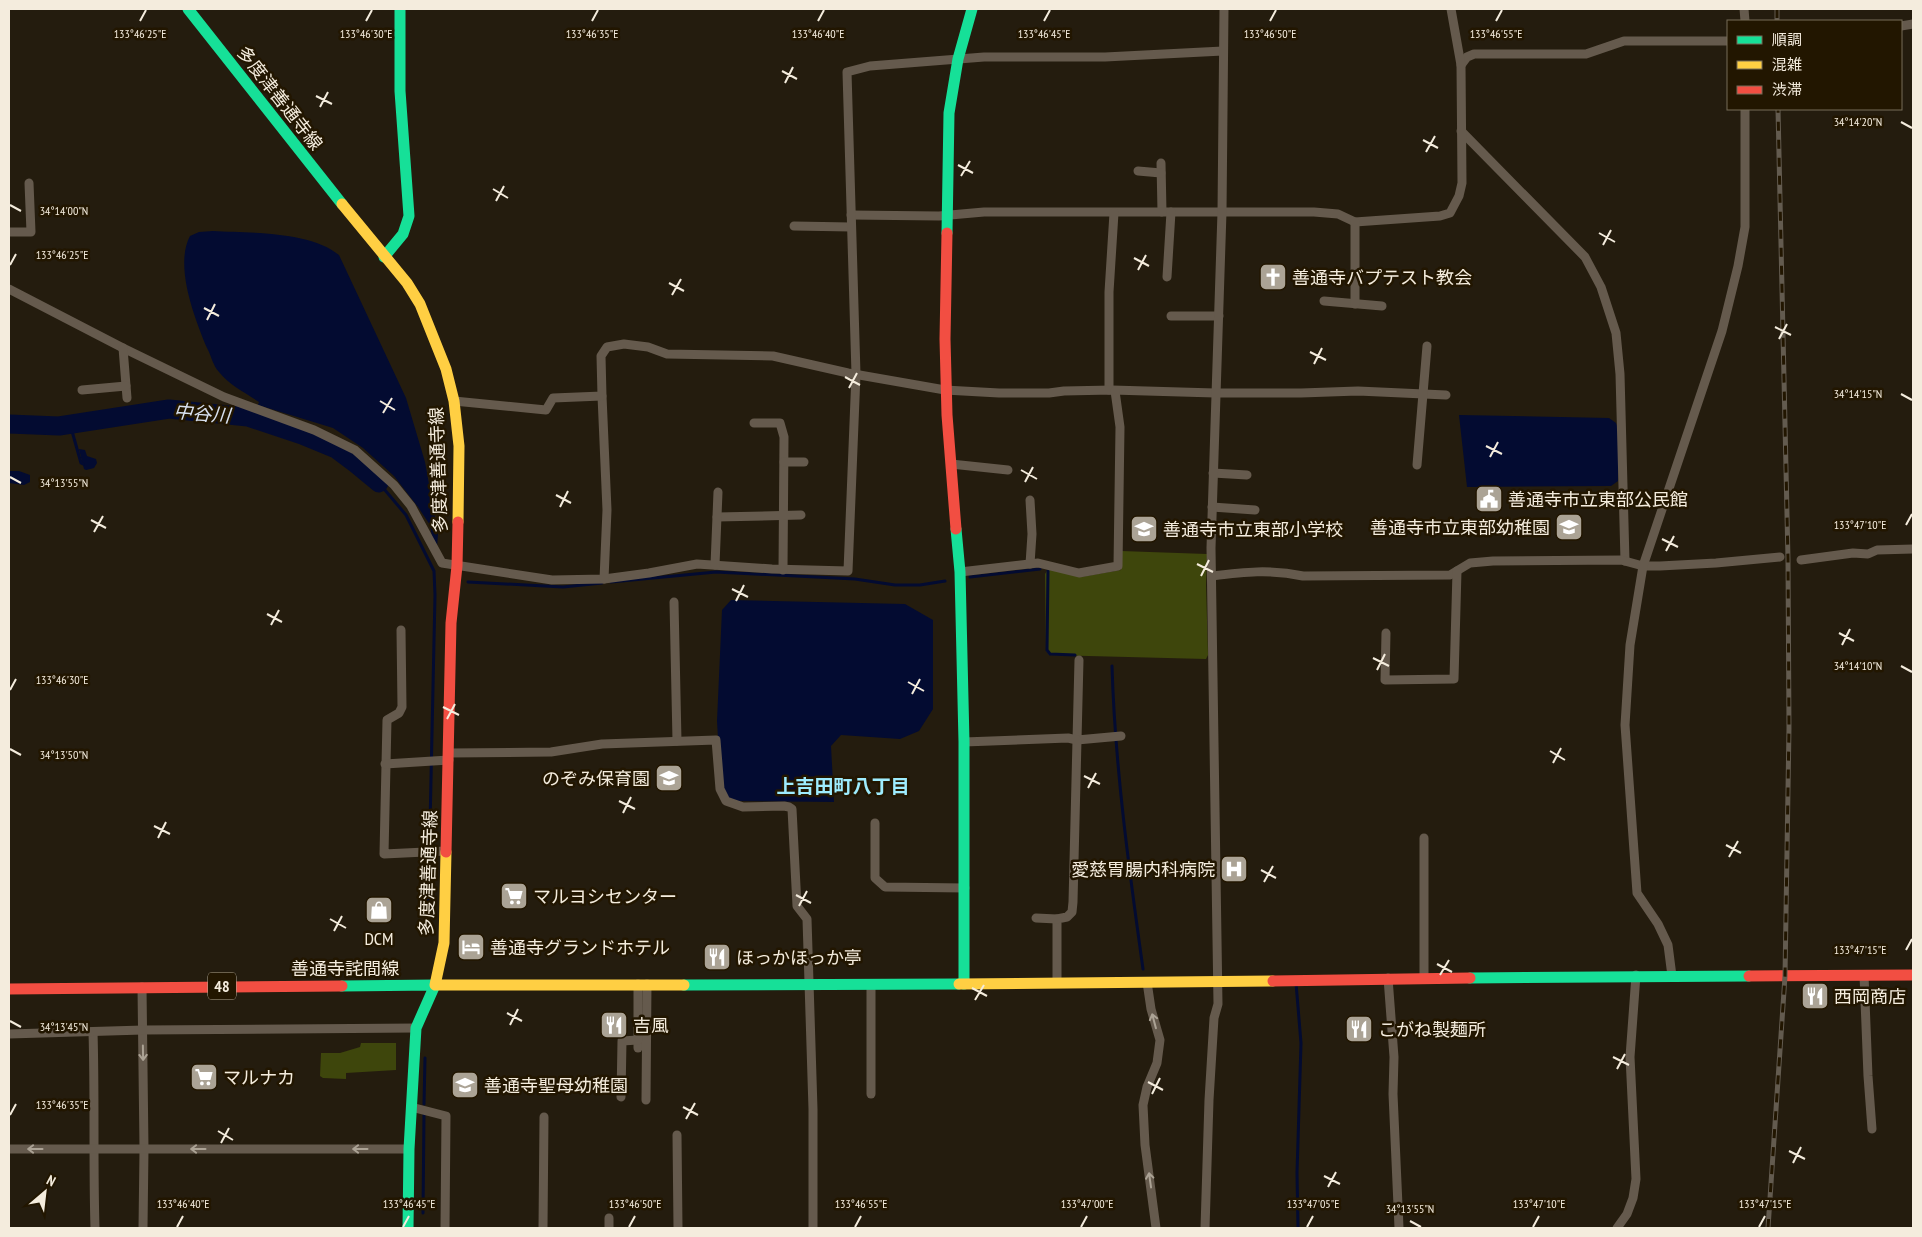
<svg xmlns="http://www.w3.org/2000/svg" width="1922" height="1237" viewBox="0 0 1922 1237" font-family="'PT Sans Narrow','Noto Sans JP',sans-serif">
	<rect width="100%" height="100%" fill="#241c0e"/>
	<g fill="#3e460c">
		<polygon points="1121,551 1207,554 1206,585 1208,655 1206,659 1049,655 1046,651 1045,574 1048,569 1081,577 1121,570"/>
		<polygon points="361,1043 396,1043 396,1070 346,1073 346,1079 323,1078 320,1076 321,1053 340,1053 360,1047"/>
	</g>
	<g fill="#030b31">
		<path d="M 213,231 C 249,233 310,231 339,255 L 406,398 L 425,462 L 438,534 L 437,548 L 433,543 L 430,525 L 418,507 L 394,476 L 363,448 L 333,428 L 258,405 L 259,402 C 246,393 229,385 219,372 C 213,366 211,355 207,348 C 195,319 174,266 190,236 L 199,232 Z"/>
		<polygon points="1459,415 1609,418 1616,423 1619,431 1618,481 1611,486 1467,487"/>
		<polygon points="79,449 85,450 87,456 96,459 97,463 94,468 86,470 84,469"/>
		<polygon points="9,471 19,471 30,475 30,482 24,485 9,483"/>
		<polygon points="731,600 905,604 933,620 933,709 919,731 900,739 841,735 831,746 834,802 738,801 726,797 721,789 717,721 722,610"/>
	</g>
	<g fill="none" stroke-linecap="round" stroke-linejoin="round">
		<g stroke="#030b31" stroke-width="3">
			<polyline points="70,424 81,463 83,464"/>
			<polyline points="379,483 406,515 434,571 435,595 428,918"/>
			<polyline points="1048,571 1047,650 1050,654 1075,655"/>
			<polyline points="970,577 1040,569"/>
			<polyline points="468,582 563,587 602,583"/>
			<polyline points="611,582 716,572 855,579 895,585 920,585 945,581"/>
			<path d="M 1112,666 C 1115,767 1129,869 1143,969"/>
			<polyline points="1296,983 1301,1043 1297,1173 1298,1228"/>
			<polyline points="424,1104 425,1058"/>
			<polyline points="423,1213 424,1114"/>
		</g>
		<polyline stroke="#030b31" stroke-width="19" points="9,424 59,426 169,409 248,417 302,435 336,449 356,464 379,483"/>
		<g stroke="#655a4d" stroke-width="9">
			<polyline points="1744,9 1745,21"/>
			<polyline points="1901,26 1913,24"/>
			<polyline points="1461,65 1467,57 1474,54 1586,54 1624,41 1728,41"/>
			<polyline points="1461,131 1585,257 1601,287 1616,333 1620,374 1625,561"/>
			<polyline points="1161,163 1162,212"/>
			<polyline points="1138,171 1161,173"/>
			<polyline points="851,215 939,216 984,212 1314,212 1338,214 1355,222 1440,216 1450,213 1459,196 1462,183 1461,65 1451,9"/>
			<polyline points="794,226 851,227"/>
			<polyline points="9,232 31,232 29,183"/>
			<polyline points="1167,277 1171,212"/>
			<polyline points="9,289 123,348 224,397 314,430 355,450 394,485 411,506 442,563 552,580 604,579 649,573 697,564 772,569 848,571 856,374 847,72 870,66 984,57 1105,57 1223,51"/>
			<polyline points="1324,301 1382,306"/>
			<polyline points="1355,304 1355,222"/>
			<polyline points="1171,316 1219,316"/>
			<polyline points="123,348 127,398"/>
			<polyline points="82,390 126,386"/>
			<polyline points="1109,390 1109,292 1114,213"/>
			<polyline points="602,396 607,510 604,579"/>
			<polyline points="454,401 546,410 553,398 602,396 601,356 607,347 624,344 648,347 667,354 773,356 848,373 945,390 999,393 1049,393 1064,391 1112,390 1215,393 1301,393 1358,391 1446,395"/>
			<polyline points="754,423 780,423 784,437 783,570"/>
			<polyline points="784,462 804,462"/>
			<polyline points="951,464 1008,470"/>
			<polyline points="1417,465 1427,346"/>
			<polyline points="1213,473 1247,475"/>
			<polyline points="1030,500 1032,534 1030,564"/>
			<polyline points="1212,507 1255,510"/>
			<polyline points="717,517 801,515"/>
			<polyline points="1801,560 1853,553 1868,554 1877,550 1913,549"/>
			<polyline points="715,565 718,492"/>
			<polyline points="960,572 1038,563 1079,573 1118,566 1120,427 1115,391"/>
			<path d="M 1212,576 C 1244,572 1270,569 1303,576 L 1450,575 L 1470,563 L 1493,561 L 1621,560 L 1643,566 L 1660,566 L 1716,563 L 1780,557"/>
			<polyline points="674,602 677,741"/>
			<polyline points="401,630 402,707 399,713 387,720 384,854 446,851"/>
			<polyline points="1386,633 1385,680 1454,679 1457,571"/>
			<polyline points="1079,660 1077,740 1121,736"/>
			<polyline points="964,742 1068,738 1077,740 1073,902 1072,912 1067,917 1057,919 1057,983"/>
			<polyline points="449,753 551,752 602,744 716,740 720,789 726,801 743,807 784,806 789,807 792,809 797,906 807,919 813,1109 813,1228"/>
			<polyline points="385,764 449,760"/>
			<polyline points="875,823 875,878 885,887 965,888"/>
			<polyline points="1036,918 1057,919"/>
			<polyline points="1864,975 1868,1076 1872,1129"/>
			<polyline points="1672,976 1668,945 1658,924 1637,893 1625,725 1630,645 1643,566 1722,331 1738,266 1745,227 1745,109"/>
			<polyline points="1424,977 1424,838"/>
			<polyline points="1388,978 1394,1057 1393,1094 1399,1228"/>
			<polyline points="1147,982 1151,1009 1160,1040 1157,1063 1147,1087 1143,1105 1145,1145 1156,1228"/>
			<polyline points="142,987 144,1149 143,1228"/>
			<path d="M 93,1032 C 95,1098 93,1163 95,1228"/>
			<polyline points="9,1034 143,1030 416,1028"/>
			<polyline points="638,1048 638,984"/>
			<polyline points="871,1094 871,984"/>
			<polyline points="621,1097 622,1041 638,1040"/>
			<polyline points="646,1100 647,984"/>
			<polyline points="411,1107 446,1116 445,1228"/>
			<polyline points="677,1135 678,1228"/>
			<polyline points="9,1149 409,1149"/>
			<polyline points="543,1228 544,1117"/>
			<polyline points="609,1228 609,1218"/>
			<polyline points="1205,1228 1209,1100 1214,1018 1218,1004 1211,548 1222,212 1224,9"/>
			<polyline points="1617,1228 1627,1214 1633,1198 1636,1179 1630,1057 1636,975"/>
		</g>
		<g stroke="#16e098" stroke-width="11">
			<polyline points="188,9 342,204"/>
			<polyline points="947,233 949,113 958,59 972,9"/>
			<polyline points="384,257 403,234 409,216 400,91 400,9"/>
			<polyline points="956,529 960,572 964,742 964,984"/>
			<polyline points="1470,978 1749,976"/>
			<polyline points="684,985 959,984"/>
			<polyline points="342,986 435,985 416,1028 409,1149 408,1228"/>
		</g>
		<g stroke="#ffcf43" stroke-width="11">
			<polyline points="342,204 407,283 420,304 446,369 454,401 459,446 458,522"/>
			<polyline points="446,852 444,943 435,985 684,985"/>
			<polyline points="959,984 1273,981"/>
		</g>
		<g stroke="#f24e42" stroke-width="11">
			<polyline points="947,233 945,339 947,415 956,529"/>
			<polyline points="446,852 451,623 457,566 458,522"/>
			<polyline points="1749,976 1913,975"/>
			<polyline points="1273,981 1470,978"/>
			<polyline points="9,989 342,986"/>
		</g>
		<g stroke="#635b4f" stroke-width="5">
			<g id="rail">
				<polyline points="1777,9 1777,21"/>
				<polyline points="1768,1228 1785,976 1789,728 1788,559 1778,109"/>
			</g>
		</g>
		<use href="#rail" stroke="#221600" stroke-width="3" stroke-dasharray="9" stroke-linecap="butt"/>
	</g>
	<defs><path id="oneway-shaft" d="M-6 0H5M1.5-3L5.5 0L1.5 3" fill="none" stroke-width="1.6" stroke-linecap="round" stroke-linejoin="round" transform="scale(1.25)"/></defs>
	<g stroke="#aca395">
		<use href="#oneway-shaft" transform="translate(1154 1021) rotate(-105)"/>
		<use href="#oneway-shaft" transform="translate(143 1053) rotate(89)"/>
		<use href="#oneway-shaft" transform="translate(35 1149) rotate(-180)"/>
		<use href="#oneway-shaft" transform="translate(198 1149) rotate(180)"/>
		<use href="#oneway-shaft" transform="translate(360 1149) rotate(180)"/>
		<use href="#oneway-shaft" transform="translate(1150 1180) rotate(-98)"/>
	</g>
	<path fill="none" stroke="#f4ecdd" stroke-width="2" d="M 140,21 L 146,10M 366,21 L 372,10M 592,21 L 598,10M 818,21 L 824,10M 1044,21 L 1050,10M 1270,21 L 1276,10M 1496,21 L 1502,10M 782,71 L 797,79M 785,83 L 793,67M 316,96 L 332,104M 320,107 L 328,92M 1901,122 L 1912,128M 1423,140 L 1438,148M 1426,152 L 1435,136M 958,165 L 973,173M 961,176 L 970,161M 493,189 L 508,198M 496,201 L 504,186M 10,205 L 21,211M 1599,233 L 1615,242M 1603,245 L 1611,230M 1134,258 L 1149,266M 10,265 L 16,254M 1138,270 L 1146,255M 669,283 L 684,291M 672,295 L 681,279M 204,308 L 219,316M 207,320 L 215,304M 1775,327 L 1791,335M 1779,339 L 1787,324M 1310,352 L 1326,360M 1314,364 L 1322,348M 845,377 L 860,385M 849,388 L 857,373M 1901,394 L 1912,400M 380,401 L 395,410M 383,413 L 392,398M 1486,446 L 1502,454M 1490,457 L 1498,442M 1021,470 L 1037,479M 10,477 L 21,483M 1025,482 L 1033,467M 556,495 L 571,503M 560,507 L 568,491M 91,520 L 106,528M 1906,525 L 1912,514M 94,532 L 103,516M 1662,539 L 1678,547M 1666,551 L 1674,536M 1197,564 L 1213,572M 1201,576 L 1209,560M 732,589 L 748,597M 736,601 L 744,585M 267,614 L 282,622M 271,625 L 279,610M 1839,633 L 1854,641M 1842,645 L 1850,629M 1373,658 L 1389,666M 1901,666 L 1912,672M 1377,670 L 1385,654M 908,682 L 924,691M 10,690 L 16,679M 912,694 L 920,679M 443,707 L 459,715M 447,719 L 455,704M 10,749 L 21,755M 1550,751 L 1565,760M 1553,763 L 1561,748M 1084,776 L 1100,784M 1088,788 L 1096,773M 619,801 L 635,809M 623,813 L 631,797M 154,826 L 170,834M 158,838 L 166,822M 1726,845 L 1741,853M 1729,857 L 1738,841M 1261,870 L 1276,878M 1264,882 L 1273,866M 796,895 L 811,903M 799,906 L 807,891M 330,919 L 346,928M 334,931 L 342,916M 1906,950 L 1912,939M 1437,964 L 1452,972M 1440,975 L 1449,960M 972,988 L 987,996M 975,1000 L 984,985M 507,1013 L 522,1021M 10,1021 L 21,1027M 510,1025 L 518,1009M 1613,1057 L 1629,1065M 1617,1069 L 1625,1054M 1148,1082 L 1163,1090M 1152,1094 L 1160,1078M 683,1107 L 698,1115M 10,1115 L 16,1104M 686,1119 L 695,1103M 218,1131 L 233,1140M 221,1143 L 229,1128M 1789,1151 L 1805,1159M 1793,1163 L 1801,1147M 1324,1176 L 1340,1184M 1328,1187 L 1336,1172M 1410,1221 L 1421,1227M 177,1227 L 183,1216M 403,1227 L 409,1216M 629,1227 L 635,1216M 855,1227 L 861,1216M 1081,1227 L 1087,1216M 1307,1227 L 1313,1216M 1533,1227 L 1539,1216M 1759,1227 L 1765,1216"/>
	<defs>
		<g id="church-square" transform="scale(1.4375)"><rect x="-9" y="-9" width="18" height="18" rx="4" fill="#aba395" stroke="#221600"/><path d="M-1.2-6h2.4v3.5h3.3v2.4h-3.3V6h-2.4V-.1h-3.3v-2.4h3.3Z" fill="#fff"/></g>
		<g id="civic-square" transform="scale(1.4375)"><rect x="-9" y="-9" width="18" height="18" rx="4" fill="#aba395" stroke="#221600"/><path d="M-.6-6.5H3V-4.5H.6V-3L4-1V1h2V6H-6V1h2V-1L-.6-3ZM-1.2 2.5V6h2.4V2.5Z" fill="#fff"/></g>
		<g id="school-square" transform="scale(1.4375)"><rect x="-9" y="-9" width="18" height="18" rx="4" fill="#aba395" stroke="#221600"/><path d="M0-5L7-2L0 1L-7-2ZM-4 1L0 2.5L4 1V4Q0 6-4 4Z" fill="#fff"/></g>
		<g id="hospital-square" transform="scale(1.4375)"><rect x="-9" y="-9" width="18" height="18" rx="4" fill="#aba395" stroke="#221600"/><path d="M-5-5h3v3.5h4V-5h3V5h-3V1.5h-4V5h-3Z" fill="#fff"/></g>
		<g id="supermarket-square" transform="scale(1.4375)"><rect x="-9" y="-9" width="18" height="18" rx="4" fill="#aba395" stroke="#221600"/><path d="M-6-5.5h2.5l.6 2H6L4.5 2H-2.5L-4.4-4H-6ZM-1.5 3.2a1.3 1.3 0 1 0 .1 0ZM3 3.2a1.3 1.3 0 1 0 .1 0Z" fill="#fff"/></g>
		<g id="shop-square" transform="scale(1.4375)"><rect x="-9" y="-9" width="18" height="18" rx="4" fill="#aba395" stroke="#221600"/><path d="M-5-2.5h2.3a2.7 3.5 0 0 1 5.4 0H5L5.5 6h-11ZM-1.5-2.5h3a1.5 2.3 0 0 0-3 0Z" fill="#fff"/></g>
		<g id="hotel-square" transform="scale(1.4375)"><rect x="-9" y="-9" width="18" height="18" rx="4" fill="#aba395" stroke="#221600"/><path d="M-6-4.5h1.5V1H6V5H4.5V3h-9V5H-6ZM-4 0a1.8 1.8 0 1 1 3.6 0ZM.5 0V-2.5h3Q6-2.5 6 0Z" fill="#fff"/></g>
		<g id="restaurant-square" transform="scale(1.4375)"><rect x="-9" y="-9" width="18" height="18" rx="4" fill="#aba395" stroke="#221600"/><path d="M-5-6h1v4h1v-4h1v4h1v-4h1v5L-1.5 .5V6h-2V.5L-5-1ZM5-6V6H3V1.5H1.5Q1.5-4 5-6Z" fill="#fff"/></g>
	</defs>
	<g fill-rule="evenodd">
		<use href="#church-square" x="1273" y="277"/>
		<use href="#civic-square" x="1489" y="499"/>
		<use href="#school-square" x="1569" y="527"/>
		<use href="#school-square" x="1144" y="529"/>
		<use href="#school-square" x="669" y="778"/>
		<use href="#hospital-square" x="1234" y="869"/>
		<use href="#supermarket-square" x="514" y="896"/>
		<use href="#shop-square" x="379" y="910"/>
		<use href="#hotel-square" x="471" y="947"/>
		<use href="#restaurant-square" x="717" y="957"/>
		<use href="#restaurant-square" x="1815" y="996"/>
		<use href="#restaurant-square" x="614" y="1025"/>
		<use href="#restaurant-square" x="1359" y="1029"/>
		<use href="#supermarket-square" x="204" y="1077"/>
		<use href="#school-square" x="465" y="1085"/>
	</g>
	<g text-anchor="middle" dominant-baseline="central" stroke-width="5" stroke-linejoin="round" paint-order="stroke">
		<rect fill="#221600" stroke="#b5ac9b" stroke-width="1" x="208" y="972.5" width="28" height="27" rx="4"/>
		<g font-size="16" font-weight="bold" fill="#f4ecdd">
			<text x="222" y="986">48</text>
		</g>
		<g font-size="18" fill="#f4ecdd" stroke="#221600">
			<text transform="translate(280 98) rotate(52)">多度津善通寺線</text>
			<text transform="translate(438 470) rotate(-92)">多度津善通寺線</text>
			<text transform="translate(428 873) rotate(-88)">多度津善通寺線</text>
			<text x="345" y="968">善通寺詫間線</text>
		</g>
		<g font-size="18" fill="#f4ecdd" stroke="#221600" text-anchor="start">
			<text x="1292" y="277">善通寺バプテスト教会</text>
			<text x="1508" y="499">善通寺市立東部公民館</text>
			<text x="1550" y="527" text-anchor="end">善通寺市立東部幼稚園</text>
			<text x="1163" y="529">善通寺市立東部小学校</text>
			<text x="650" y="778" text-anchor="end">のぞみ保育園</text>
			<text x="1215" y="869" text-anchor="end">愛慈胃腸内科病院</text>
			<text x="533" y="896">マルヨシセンター</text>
			<text x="379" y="938" text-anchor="middle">DCM</text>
			<text x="490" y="947">善通寺グランドホテル</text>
			<text x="736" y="957">ほっかほっか亭</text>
			<text x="1834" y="996">西岡商店</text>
			<text x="633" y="1025">吉風</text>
			<text x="1378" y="1029">こがね製麺所</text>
			<text x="223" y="1077">マルナカ</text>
			<text x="484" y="1085">善通寺聖母幼稚園</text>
		</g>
		<g font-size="19" font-style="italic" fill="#d7e0ef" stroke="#221600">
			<text transform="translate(202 413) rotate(5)">中谷川</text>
		</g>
		<g font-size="19" font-weight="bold" fill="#9eecfe" stroke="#221600">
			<text x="843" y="786">上吉田町八丁目</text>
		</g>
	</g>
	<g font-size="12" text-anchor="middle" fill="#f4ecdd" stroke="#221600" stroke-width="5" stroke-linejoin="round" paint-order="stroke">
		<text x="140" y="38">133°46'25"E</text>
		<text x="366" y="38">133°46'30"E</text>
		<text x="592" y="38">133°46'35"E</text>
		<text x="1044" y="38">133°46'45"E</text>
		<text x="1496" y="38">133°46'55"E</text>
		<text x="818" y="38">133°46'40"E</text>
		<text x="1270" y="38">133°46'50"E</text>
		<text x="1858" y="126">34°14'20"N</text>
		<text x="64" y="215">34°14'00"N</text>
		<text x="62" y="259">133°46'25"E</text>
		<text x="1858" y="398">34°14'15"N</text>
		<text x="64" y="487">34°13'55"N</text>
		<text x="1860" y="529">133°47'10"E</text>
		<text x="1858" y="670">34°14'10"N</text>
		<text x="62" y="684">133°46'30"E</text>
		<text x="64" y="759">34°13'50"N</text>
		<text x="1860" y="954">133°47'15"E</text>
		<text x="64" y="1031">34°13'45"N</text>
		<text x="62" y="1109">133°46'35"E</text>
		<text x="183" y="1208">133°46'40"E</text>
		<text x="409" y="1208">133°46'45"E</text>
		<text x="635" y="1208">133°46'50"E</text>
		<text x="861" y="1208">133°46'55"E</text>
		<text x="1087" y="1208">133°47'00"E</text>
		<text x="1313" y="1208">133°47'05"E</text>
		<text x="1539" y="1208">133°47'10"E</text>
		<text x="1765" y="1208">133°47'15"E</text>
		<text x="1410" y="1213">34°13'55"N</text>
	</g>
	<rect width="1922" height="1237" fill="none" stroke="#f4ecdd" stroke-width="20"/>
	<rect x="1727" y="20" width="175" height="90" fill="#221600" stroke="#766c58"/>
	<rect x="1737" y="36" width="25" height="8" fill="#16e098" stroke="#766c58"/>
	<text x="1772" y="45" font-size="15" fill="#f4ecdd">順調</text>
	<rect x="1737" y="61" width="25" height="8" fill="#ffcf43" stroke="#766c58"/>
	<text x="1772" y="70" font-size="15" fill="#f4ecdd">混雑</text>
	<rect x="1737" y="86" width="25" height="8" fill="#f24e42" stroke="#766c58"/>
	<text x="1772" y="95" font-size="15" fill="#f4ecdd">渋滞</text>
	<g transform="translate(45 1192) rotate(28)" stroke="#221600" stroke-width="4" paint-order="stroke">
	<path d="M0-4L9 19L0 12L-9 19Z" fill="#f4ecdd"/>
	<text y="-8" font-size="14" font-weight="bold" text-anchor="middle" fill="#f4ecdd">N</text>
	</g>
</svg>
